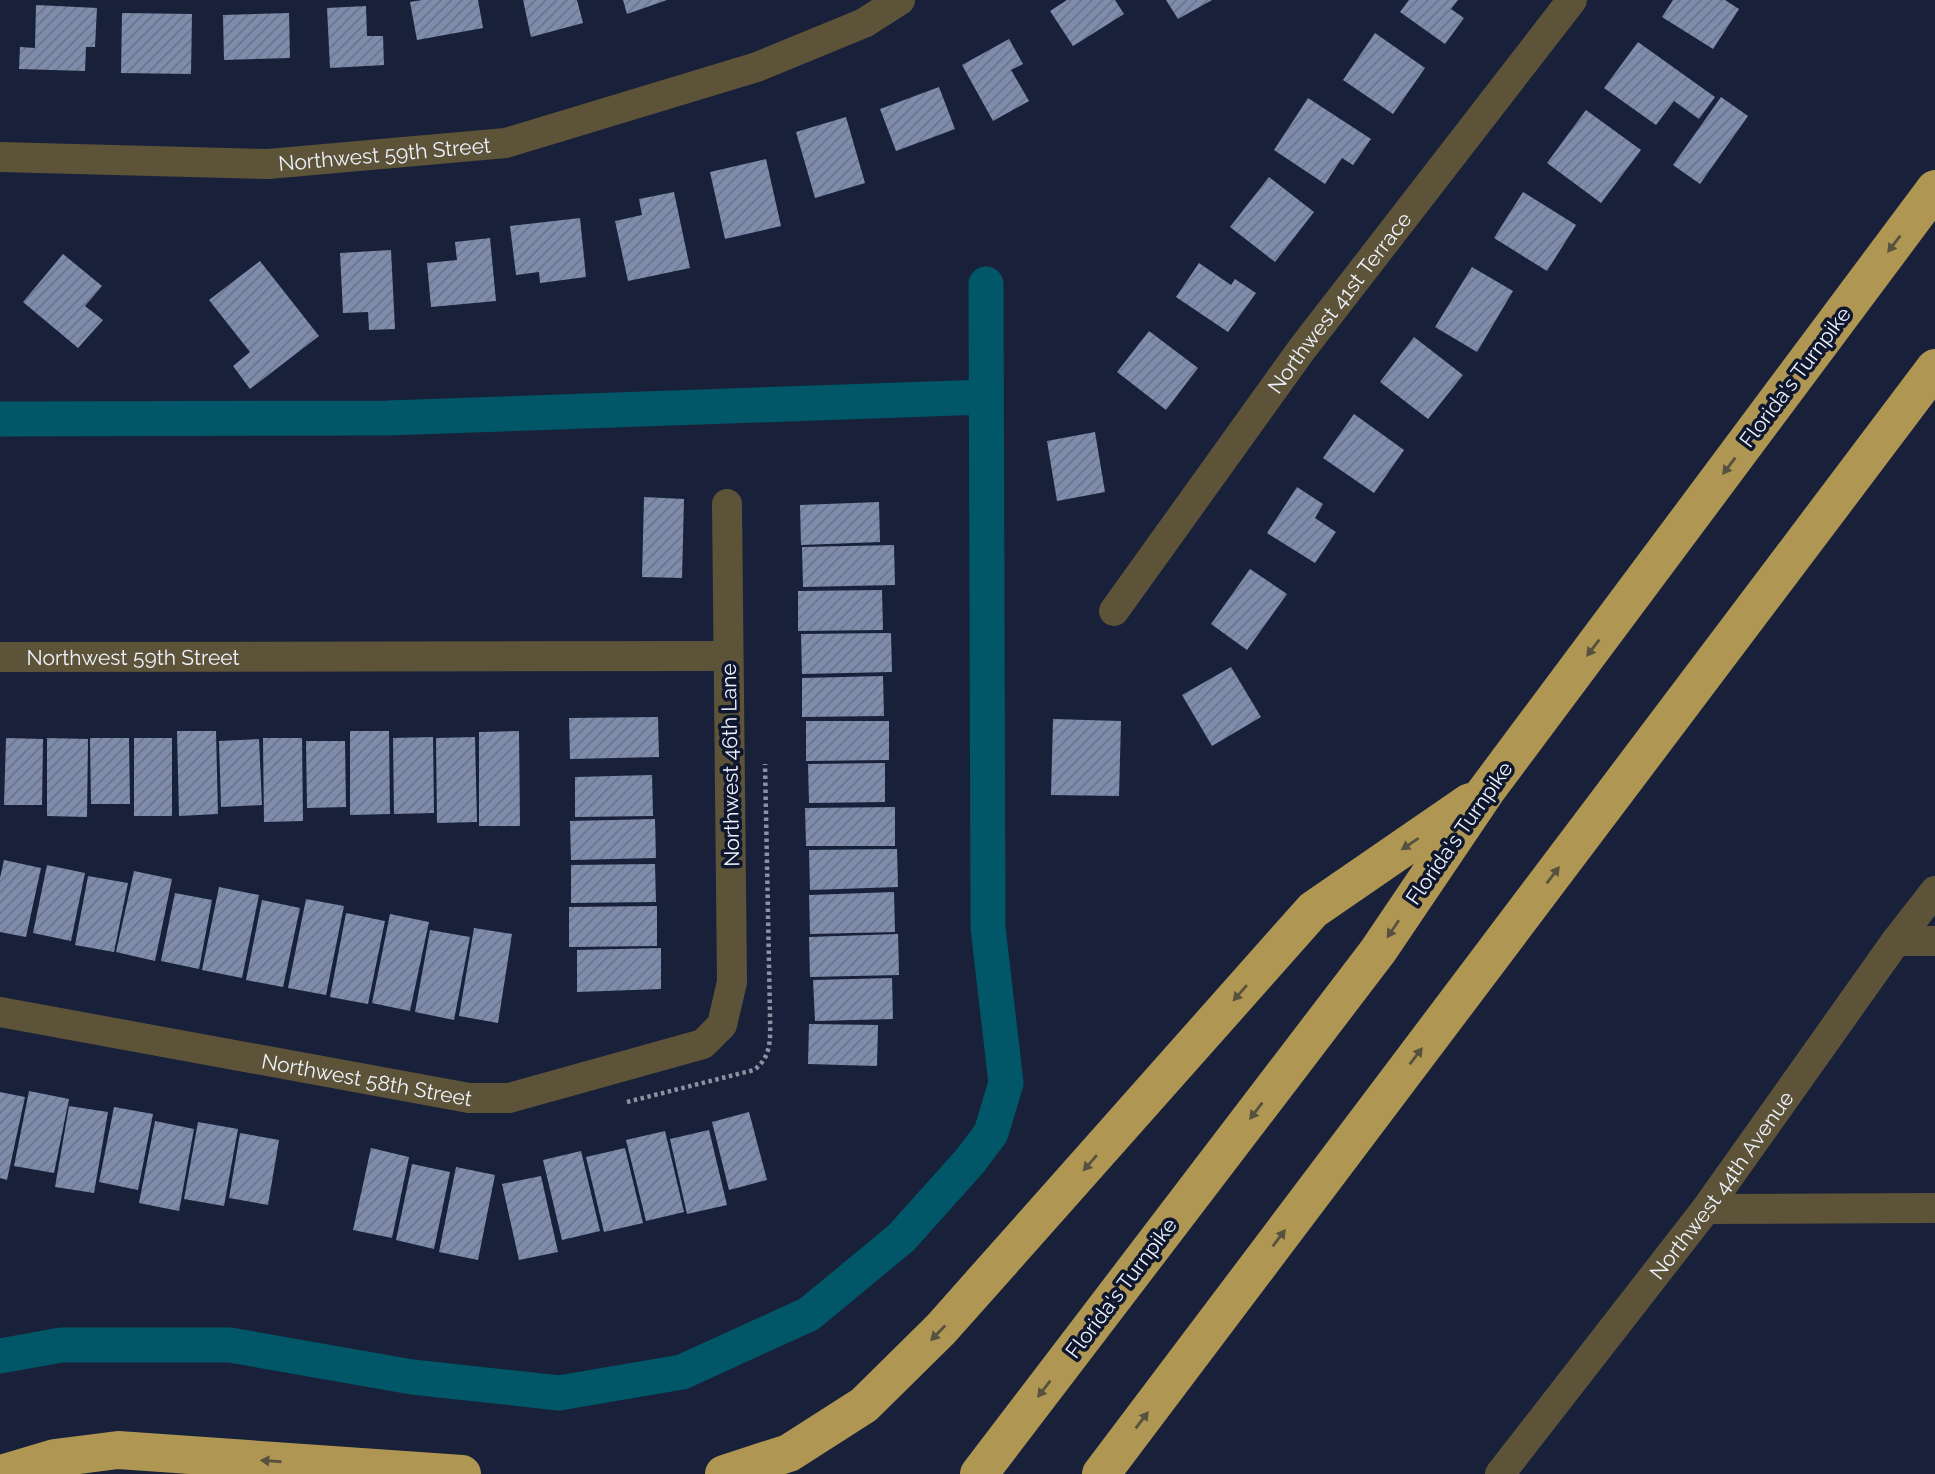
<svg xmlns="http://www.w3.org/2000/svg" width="1935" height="1474" viewBox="0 0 1935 1474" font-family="Raleway,sans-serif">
	<defs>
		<pattern id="building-hatch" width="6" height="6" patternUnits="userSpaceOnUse" patternTransform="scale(1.75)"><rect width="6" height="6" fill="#7f8cab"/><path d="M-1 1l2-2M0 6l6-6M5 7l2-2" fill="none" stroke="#6b758a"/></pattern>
	</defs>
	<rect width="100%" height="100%" fill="#182139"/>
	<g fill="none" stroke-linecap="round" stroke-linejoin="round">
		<g stroke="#015767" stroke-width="35">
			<polyline points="0,419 388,418 986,397"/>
			<polyline points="0,1356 61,1345 230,1345 412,1377 559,1393 682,1372 809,1314 901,1238 970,1161 991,1133 1006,1083 988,928 986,284"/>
		</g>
	</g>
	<g fill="url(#building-hatch)">
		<polygon points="422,0 478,0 483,28 417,40 410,2"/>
		<polygon points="523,0 577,0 583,23 531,37"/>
		<polygon points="623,0 667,0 627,14"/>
		<polygon points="1067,0 1115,0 1124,14 1073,46 1050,11"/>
		<polygon points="1166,0 1212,0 1178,19"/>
		<polygon points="1409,0 1458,0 1451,9 1464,18 1445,44 1400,12"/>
		<polygon points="1673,0 1725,0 1739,9 1713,49 1662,17"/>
		<polygon points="36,5 97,8 95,47 86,47 85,71 19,69 20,47 35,48"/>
		<polygon points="366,6 367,36 383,36 384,65 330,68 327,8"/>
		<polygon points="122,13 192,14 191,74 121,73"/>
		<polygon points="289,13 290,58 224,60 223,15"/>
		<polygon points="1375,33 1425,68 1393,114 1343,80"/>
		<polygon points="1009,39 1023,64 1011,70 1029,101 993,121 962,65"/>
		<polygon points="1638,42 1715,97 1699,119 1674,101 1656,125 1604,88"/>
		<polygon points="939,87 955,129 896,151 880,109"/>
		<polygon points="1721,97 1748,116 1700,184 1673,165"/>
		<polygon points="1308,98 1371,139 1353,165 1342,158 1325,184 1274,150"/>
		<polygon points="1586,110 1641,150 1601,203 1547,163"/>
		<polygon points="846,117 865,183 815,198 796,132"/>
		<polygon points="766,159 781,226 725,239 710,172"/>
		<polygon points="1269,177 1314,212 1275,262 1230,227"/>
		<polygon points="674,192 690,268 628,281 615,221 642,215 639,199"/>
		<polygon points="1523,192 1576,225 1547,271 1494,238"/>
		<polygon points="580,218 586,277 540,283 539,272 516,275 510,226"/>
		<polygon points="490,238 496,301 431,307 427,263 457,260 455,242"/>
		<polygon points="391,250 395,329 369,330 368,312 343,313 340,253"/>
		<polygon points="63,254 102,286 85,306 103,320 78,348 23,302"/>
		<polygon points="260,261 319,336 250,389 233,366 250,352 209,300"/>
		<polygon points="1199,263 1231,285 1235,279 1256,293 1228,332 1176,297"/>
		<polygon points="1472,267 1513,291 1477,352 1435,327"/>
		<polygon points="1149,331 1198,368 1166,410 1117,372"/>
		<polygon points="1414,337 1463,375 1428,419 1380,382"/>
		<polygon points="1354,414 1404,450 1374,493 1323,458"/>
		<polygon points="1095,432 1105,492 1057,501 1047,441"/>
		<polygon points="1297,487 1323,504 1315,518 1336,532 1315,563 1267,533"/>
		<polygon points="644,497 684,499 682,578 642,577"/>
		<polygon points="879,502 880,542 801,545 800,505"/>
		<polygon points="894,545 895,585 803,587 802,547"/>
		<polygon points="1250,569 1287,594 1247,650 1211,624"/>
		<polygon points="882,590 883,630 798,631 798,591"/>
		<polygon points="891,633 892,672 802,674 801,634"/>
		<polygon points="1231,667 1261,717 1212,746 1182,695"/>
		<polygon points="883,676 884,716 802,717 802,678"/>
		<polygon points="658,717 659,757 570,759 569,718"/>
		<polygon points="1053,719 1121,721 1119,796 1051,795"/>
		<polygon points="806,721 889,721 889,760 806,761"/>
		<polygon points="177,731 216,731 218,814 179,816"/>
		<polygon points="350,731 389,731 390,814 350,815"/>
		<polygon points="519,731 520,826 479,826 479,732"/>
		<polygon points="433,737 434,813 394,814 393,738"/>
		<polygon points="475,737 477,822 437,823 436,738"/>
		<polygon points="6,738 43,739 42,805 4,805"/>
		<polygon points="47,738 88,739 87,817 47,816"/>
		<polygon points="90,738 129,738 130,804 91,804"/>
		<rect x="134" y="738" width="38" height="78"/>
		<polygon points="263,738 302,738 303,821 264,822"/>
		<polygon points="259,739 262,805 221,807 219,741"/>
		<polygon points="306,741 345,741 346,807 307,808"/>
		<polygon points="885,763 885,802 809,803 808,764"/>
		<polygon points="652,775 653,816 575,817 575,777"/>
		<polygon points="895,807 895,846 806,846 805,808"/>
		<polygon points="655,819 656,858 571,860 570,821"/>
		<polygon points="897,849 898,887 810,890 809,850"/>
		<polygon points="4,860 41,868 26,937 0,932 0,878"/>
		<polygon points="655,864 656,902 571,903 571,865"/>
		<polygon points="47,865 85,873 71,941 33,933"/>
		<polygon points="134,871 172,879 155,961 116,952"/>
		<polygon points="88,876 128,883 114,952 75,945"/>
		<polygon points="219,887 259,895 242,978 202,970"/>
		<polygon points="894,892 895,932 810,934 809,895"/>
		<polygon points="175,893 212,900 199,969 161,961"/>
		<polygon points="306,899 344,906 326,995 288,988"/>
		<polygon points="262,900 300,908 283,987 246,980"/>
		<polygon points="657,906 657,946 569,947 569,907"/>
		<polygon points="346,913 385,921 368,1004 330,997"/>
		<polygon points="390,914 429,922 410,1011 372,1003"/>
		<polygon points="474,928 512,934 498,1023 459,1016"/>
		<polygon points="430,930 470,937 454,1020 415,1012"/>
		<polygon points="898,934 899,975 810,977 809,937"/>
		<polygon points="661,948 661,989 577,992 577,950"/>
		<polygon points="892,978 893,1019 815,1021 813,980"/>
		<polygon points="809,1024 878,1025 877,1066 808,1064"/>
		<polygon points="29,1091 69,1099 54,1173 14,1166"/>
		<polygon points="0,1092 25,1097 7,1180 0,1178"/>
		<polygon points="69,1106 108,1112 94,1193 55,1187"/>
		<polygon points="114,1107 153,1114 138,1190 99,1182"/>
		<polygon points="749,1112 767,1180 729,1190 712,1122"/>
		<polygon points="155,1121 194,1129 179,1211 139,1203"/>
		<polygon points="198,1122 238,1129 224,1206 184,1199"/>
		<polygon points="709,1130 727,1205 687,1214 670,1139"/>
		<polygon points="665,1131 684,1212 646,1221 626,1140"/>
		<polygon points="240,1133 279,1140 268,1205 229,1198"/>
		<polygon points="371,1148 409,1157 392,1238 353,1230"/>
		<polygon points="625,1148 643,1223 604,1232 586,1157"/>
		<polygon points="581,1151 600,1231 562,1240 543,1160"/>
		<polygon points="412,1164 450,1172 434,1249 396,1240"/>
		<polygon points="456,1167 495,1175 478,1260 439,1252"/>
		<polygon points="541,1176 558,1252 519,1260 502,1184"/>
	</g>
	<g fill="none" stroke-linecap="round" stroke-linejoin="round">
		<path stroke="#8b92a2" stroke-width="4.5" stroke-dasharray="3.5 3.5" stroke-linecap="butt" d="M 627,1102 L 754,1070 C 773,1056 770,1036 770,1014 L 765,764"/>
		<g stroke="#5d5339" stroke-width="30">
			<path id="s1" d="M 0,157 L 268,164 L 506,143 L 757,67 L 864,23 L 900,0"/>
			<path id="s2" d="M 1114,611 L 1302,349 L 1572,0"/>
			<path id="s3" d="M 0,657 L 728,656"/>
			<polyline points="1896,941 1935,941"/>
			<path id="s4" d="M 0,1012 L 469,1098 L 509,1098 L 703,1044 L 722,1025 L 732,982 L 727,504"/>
			<polyline points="1706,1209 1935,1208"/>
			<path id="s5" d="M 1500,1474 L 1706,1209 L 1896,941 L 1935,891"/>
		</g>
		<g stroke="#af9753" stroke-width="38">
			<polyline points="1,1474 55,1458 118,1450 462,1474"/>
			<polyline points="724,1474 789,1453 864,1405 941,1329 1313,910 1470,802"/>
			<polyline points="979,1474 1378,951 1486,791 1935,189"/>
			<polyline points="1101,1474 1935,368"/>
		</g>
	</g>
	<defs><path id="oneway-solid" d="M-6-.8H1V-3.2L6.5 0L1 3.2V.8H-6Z" transform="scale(1.75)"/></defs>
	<g fill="#57513f">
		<use href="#oneway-solid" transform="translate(1894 244) rotate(127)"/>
		<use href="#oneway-solid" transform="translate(1729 466) rotate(127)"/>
		<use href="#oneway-solid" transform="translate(1593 648) rotate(127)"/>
		<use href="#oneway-solid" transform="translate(1410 844) rotate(146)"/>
		<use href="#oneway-solid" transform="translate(1553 875) rotate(-53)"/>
		<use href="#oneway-solid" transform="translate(1393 929) rotate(124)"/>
		<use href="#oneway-solid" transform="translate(1240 993) rotate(131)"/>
		<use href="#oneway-solid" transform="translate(1416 1056) rotate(-53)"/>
		<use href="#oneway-solid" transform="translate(1256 1111) rotate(127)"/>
		<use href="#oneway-solid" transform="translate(1090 1163) rotate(131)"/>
		<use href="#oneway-solid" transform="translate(1279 1238) rotate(-53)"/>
		<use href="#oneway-solid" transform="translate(938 1333) rotate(134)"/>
		<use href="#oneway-solid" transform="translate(1044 1389) rotate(127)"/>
		<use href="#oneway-solid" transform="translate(1142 1420) rotate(-53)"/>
		<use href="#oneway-solid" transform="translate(271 1461) rotate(-176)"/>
	</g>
	<g text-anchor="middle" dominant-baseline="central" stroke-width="7" stroke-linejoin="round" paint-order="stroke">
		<g font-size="21" fill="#edf2fc" stroke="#0f172f">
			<text stroke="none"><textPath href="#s1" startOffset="385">Northwest 59th Street</textPath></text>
			<text stroke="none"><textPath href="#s2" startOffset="382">Northwest 41st Terrace</textPath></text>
			<text transform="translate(1795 377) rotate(-53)">Florida's Turnpike</text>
			<text stroke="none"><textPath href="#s3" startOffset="133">Northwest 59th Street</textPath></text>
			<text transform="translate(730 765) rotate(-91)">Northwest 46th Lane</text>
			<text transform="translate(1459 833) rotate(-55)">Florida's Turnpike</text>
			<text stroke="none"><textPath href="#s4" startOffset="373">Northwest 58th Street</textPath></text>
			<text stroke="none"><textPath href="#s5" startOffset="364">Northwest 44th Avenue</textPath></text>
			<text transform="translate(1121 1288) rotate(-53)">Florida's Turnpike</text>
		</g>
	</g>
</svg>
